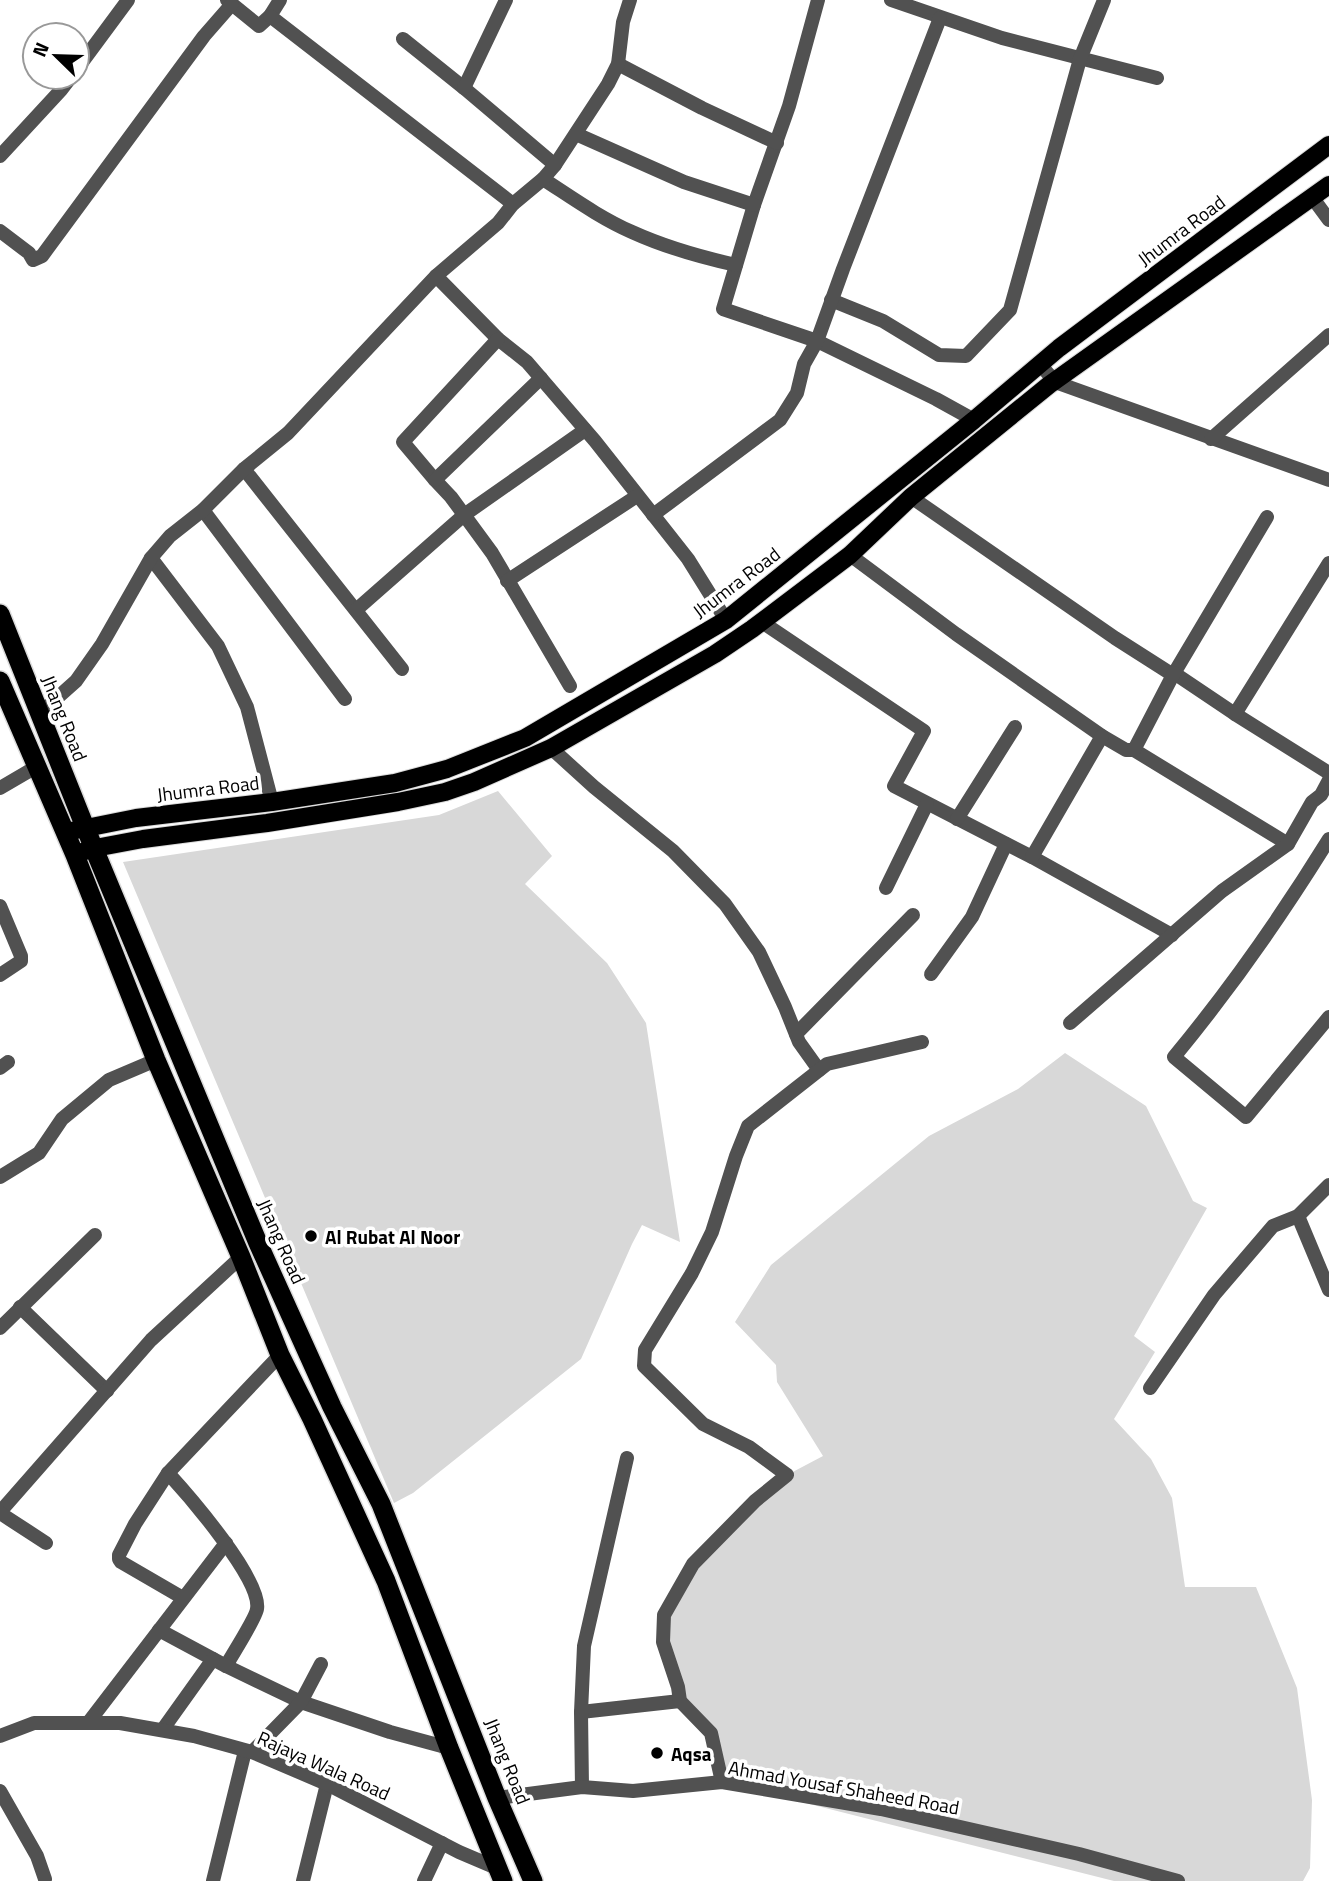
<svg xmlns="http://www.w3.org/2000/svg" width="1329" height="1881" viewBox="0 0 1329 1881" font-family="'Titillium Web',sans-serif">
	<rect width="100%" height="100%" fill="#fff"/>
	<g fill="#d8d8d8">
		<polygon points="498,791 552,856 525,884 607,963 646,1023 680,1242 642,1225 632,1244 581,1359 413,1493 394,1503 123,862 439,815"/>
		<polygon points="1065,1053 1146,1106 1193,1201 1207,1208 1134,1336 1155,1352 1114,1419 1151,1459 1172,1498 1185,1587 1256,1587 1297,1688 1312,1800 1310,1868 1303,1881 1114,1881 722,1782 711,1733 680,1701 664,1615 679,1587 787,1475 823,1456 777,1382 776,1365 735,1322 771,1265 929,1136 1018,1089"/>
	</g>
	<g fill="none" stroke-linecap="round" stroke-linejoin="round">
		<g stroke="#dbdbdb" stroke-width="20">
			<g id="primary">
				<polyline points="71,831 136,818 272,802 395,783 447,769 525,738 726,620 974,420 1059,348 1329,145"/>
				<polyline points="82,852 95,848 143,839 267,823 398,802 445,792 474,782 551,748 715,654 752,629 850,555 911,497 1049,385 1329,185"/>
			</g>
		</g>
		<g stroke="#dbdbdb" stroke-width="22">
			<g id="trunk">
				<polyline points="0,614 85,827 258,1243 332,1407 381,1504 497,1798 533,1881"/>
				<polyline points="0,681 75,855 156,1060 241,1257 280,1355 312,1419 386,1581 449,1748 503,1881"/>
			</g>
		</g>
		<g stroke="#515151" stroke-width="14">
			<polyline points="227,0 259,26 270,16 280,0"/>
			<polyline points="818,0 789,106 754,205 723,309 817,341 936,399 974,420"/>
			<polyline points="891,0 1002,38 1157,78"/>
			<polyline points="270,16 513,204"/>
			<polyline points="403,39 464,88 555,165"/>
			<polyline points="618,64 702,108 777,143"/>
			<polyline points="77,69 128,0"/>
			<polyline points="464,88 506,0"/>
			<polyline points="576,134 684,182 754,205"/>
			<polyline points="0,156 61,90 71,77"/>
			<path d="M 543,179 C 571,197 600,218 632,232 C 665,247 700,257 736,265"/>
			<polyline points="1312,197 1329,220"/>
			<polyline points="0,231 29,253 33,260 42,256 204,36 232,4"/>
			<polyline points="436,276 498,339 527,362 595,441 688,559 726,620"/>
			<polyline points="831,300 883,321 939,355 966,356 1010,310 1080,59 1104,0"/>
			<polyline points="498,339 403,442 435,480 451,497 492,553 570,686"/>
			<polyline points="1040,364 1055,382 1329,480"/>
			<polyline points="1211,439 1329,335"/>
			<polyline points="244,469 402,669"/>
			<polyline points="435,480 541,378"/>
			<polyline points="911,497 1115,638 1173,675 1174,673 1235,714 1329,773"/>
			<polyline points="203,510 345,699"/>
			<polyline points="653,515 780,420 797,393 804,364 817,341 843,269 940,18"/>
			<polyline points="850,555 956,634 1102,736 1126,750 1134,750 1288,844"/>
			<polyline points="151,558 218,646 247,707 272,802"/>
			<polyline points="507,581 637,496"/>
			<polyline points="356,610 464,515 585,430"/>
			<polyline points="762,622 924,731 894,786 1032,857 1172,935"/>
			<polyline points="1173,675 1267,517"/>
			<polyline points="39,714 76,681 102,644 151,558 170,536 203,510 244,469 288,433 436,276 498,223 513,204 543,179 555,165 608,84 618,64 623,22 630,0"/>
			<polyline points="1235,714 1329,563"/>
			<polyline points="551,748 594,787 673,851 725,904 759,952 785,1007 799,1042 819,1070"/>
			<polyline points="1134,750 1174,673"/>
			<polyline points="957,819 1015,727"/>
			<path d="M 1329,839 C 1282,915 1231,988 1174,1057 L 1246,1117 L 1329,1017"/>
			<polyline points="1032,857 1102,736"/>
			<polyline points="886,888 927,804"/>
			<polyline points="0,906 21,956 21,961 0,975"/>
			<polyline points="931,974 972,917 1006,844"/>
			<polyline points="1070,1023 1222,891 1288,844 1312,802 1321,795 1329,780"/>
			<polyline points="796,1034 913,915"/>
			<polyline points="0,1068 8,1062"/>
			<polyline points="0,1177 39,1153 62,1119 109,1080 156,1060"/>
			<polyline points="1298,1216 1329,1290"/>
			<polyline points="20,1307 107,1391"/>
			<polyline points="0,1328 95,1235"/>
			<polyline points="1150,1388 1214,1295 1273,1226 1298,1216 1329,1185"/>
			<path d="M 168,1473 C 189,1496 262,1580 257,1609 C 256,1618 232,1655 226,1666"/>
			<polyline points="0,1512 151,1340 241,1257"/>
			<polyline points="0,1513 46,1543"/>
			<polyline points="183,1598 121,1562 119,1559 119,1555 135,1524 168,1473 280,1355"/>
			<polyline points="159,1630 226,1666 301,1702 390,1732 449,1748"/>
			<polyline points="581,1712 680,1701"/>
			<polyline points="88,1723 226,1543"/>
			<polyline points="163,1729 213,1659"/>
			<polyline points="252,1752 301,1702 321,1664"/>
			<polyline points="722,1782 711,1733 680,1701 678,1687 663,1642 664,1615 693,1564 755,1501 787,1475 749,1447 703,1424 644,1366 645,1350 692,1273 712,1232 736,1156 748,1126 827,1064 922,1042"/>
			<polyline points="582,1787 581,1712 584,1646 627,1458"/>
			<polyline points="0,1791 37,1856 45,1879"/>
			<polyline points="213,1881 245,1751"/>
			<polyline points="303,1881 327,1784"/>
			<polyline points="424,1881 442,1843"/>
		</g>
		<g stroke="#515151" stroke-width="14">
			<polyline points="0,788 36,767"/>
			<polyline points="0,1736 34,1723 120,1723 194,1736 252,1752 327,1784 459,1852 499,1869"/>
			<polyline points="497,1798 582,1787 633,1791 722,1782 881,1809 1079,1854 1178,1881"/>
		</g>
		<use href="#primary" stroke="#000" stroke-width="18"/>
		<use href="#trunk" stroke="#000" stroke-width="19"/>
	</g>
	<g fill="#000" stroke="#fff" stroke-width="2.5">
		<circle cx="311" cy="1236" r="7"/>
		<circle cx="657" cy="1753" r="7"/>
	</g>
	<g text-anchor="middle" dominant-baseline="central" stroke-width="7" stroke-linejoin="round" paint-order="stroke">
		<g font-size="19" fill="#000" stroke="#fff">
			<text transform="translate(1181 230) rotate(-37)">Jhumra Road</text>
			<text transform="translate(736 582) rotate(-37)">Jhumra Road</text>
			<text transform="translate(65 718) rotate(68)">Jhang Road</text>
			<text transform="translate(208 788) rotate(-7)">Jhumra Road</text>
			<text transform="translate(282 1241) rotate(66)">Jhang Road</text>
			<text transform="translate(508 1761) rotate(68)">Jhang Road</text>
			<text transform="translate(324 1765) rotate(24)">Rajaya Wala Road</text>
			<text transform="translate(844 1787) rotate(10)">Ahmad Yousaf Shaheed Road</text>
		</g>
		<g font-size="19" font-weight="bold" fill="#000" stroke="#fff" text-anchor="start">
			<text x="325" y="1236">Al Rubat Al Noor</text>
			<text x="671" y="1753">Aqsa</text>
		</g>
	</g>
	<g transform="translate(56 56) rotate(293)"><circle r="33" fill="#ffffff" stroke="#999999" stroke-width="2"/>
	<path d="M0-5L12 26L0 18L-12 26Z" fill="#000000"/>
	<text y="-10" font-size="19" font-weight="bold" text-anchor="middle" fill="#000000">N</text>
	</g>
</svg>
